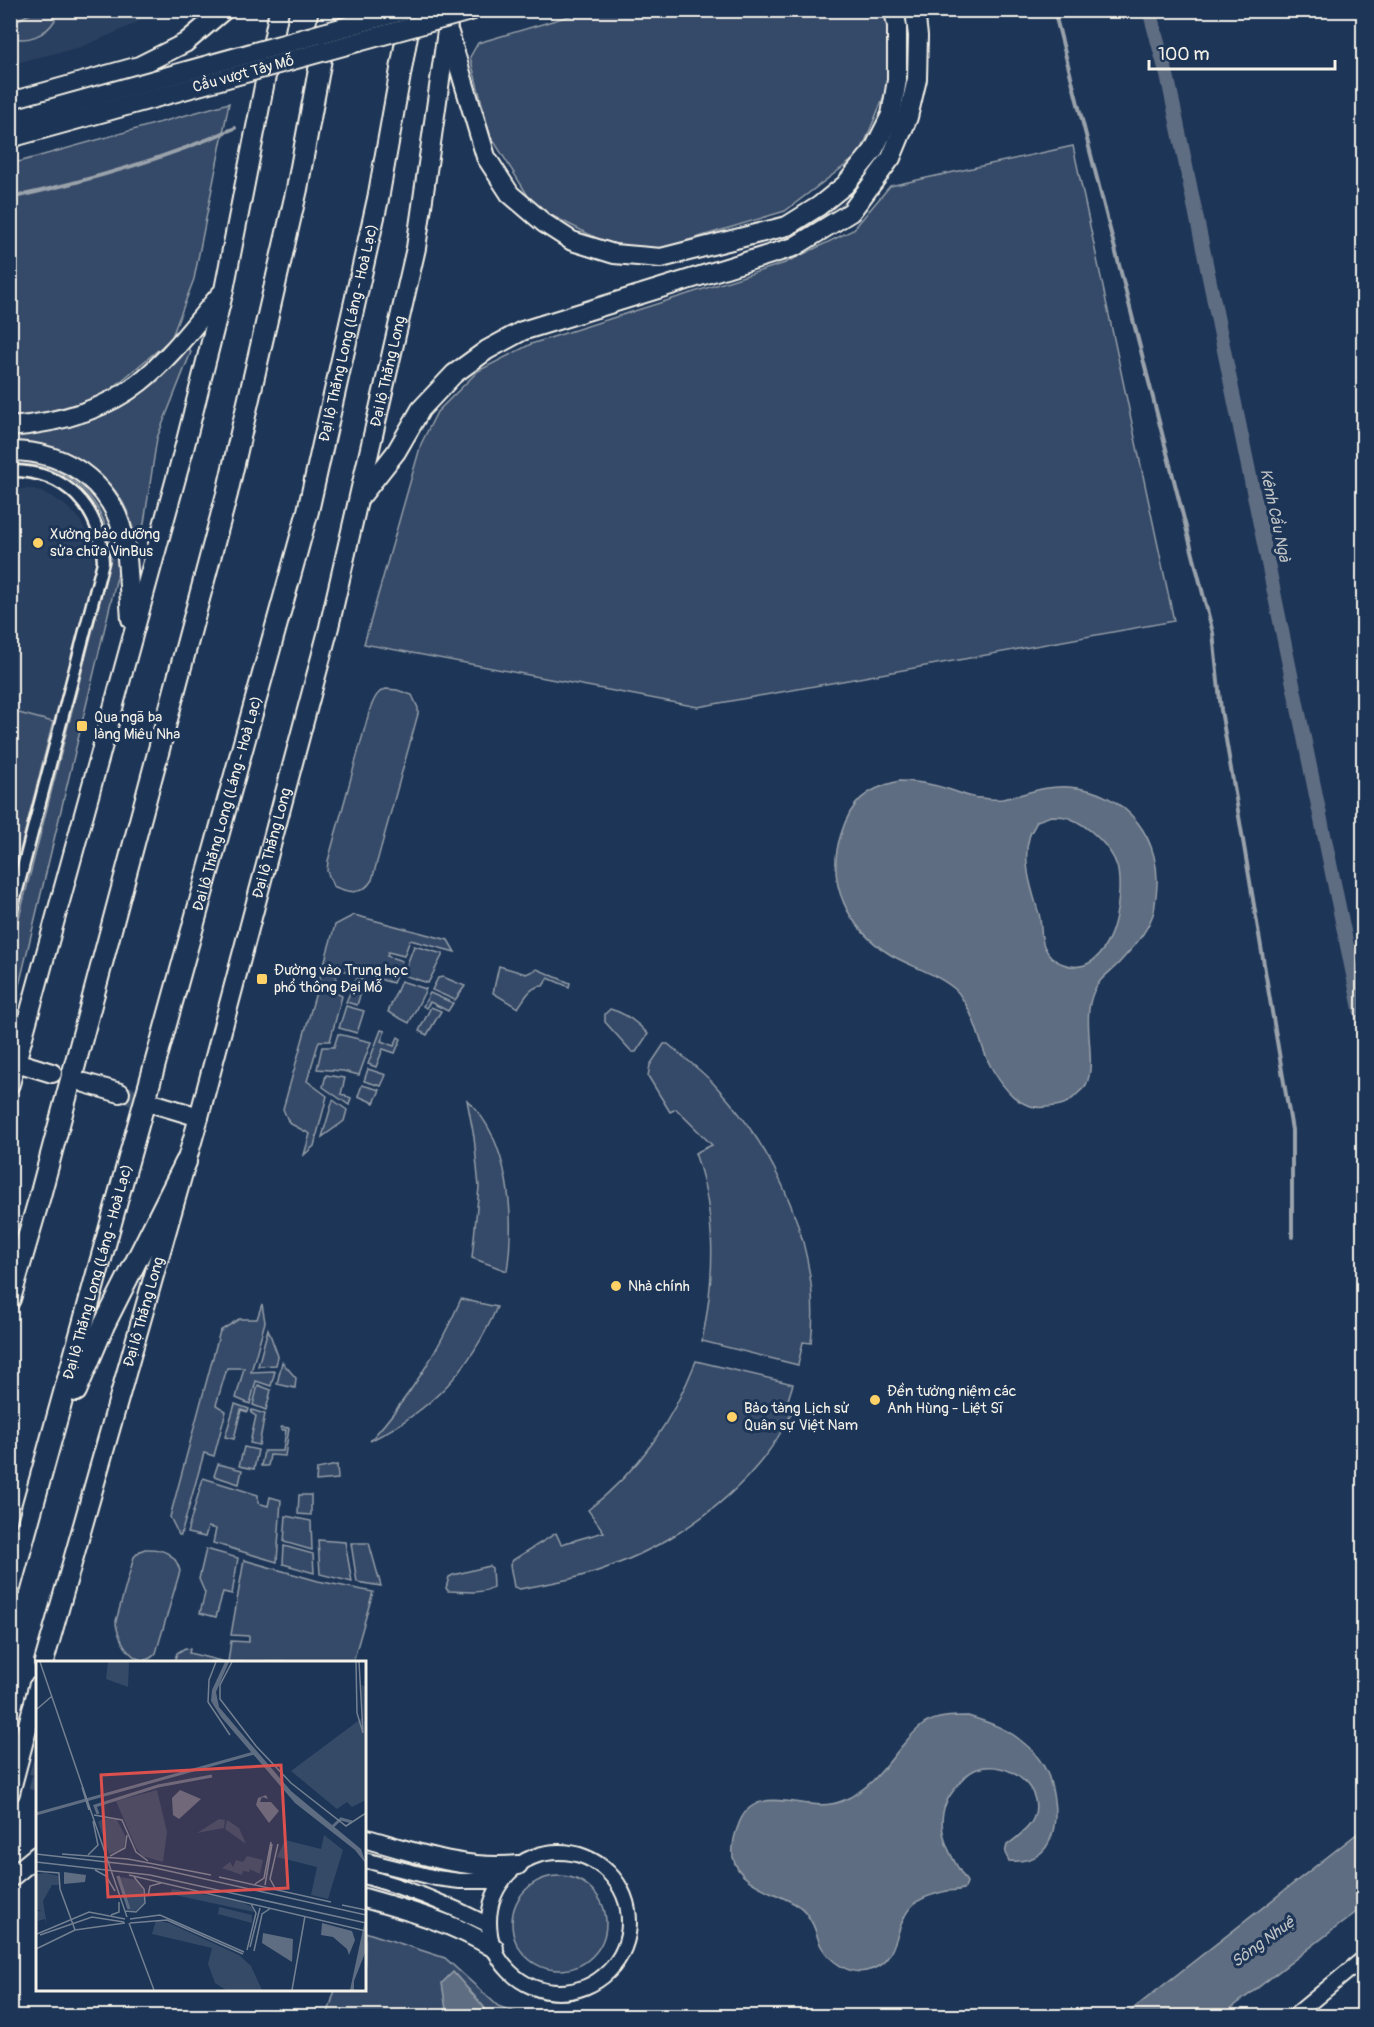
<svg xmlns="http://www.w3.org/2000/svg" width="1374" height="2027" viewBox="0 0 1374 2027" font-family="Pangolin,sans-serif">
	<rect width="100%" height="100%" fill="#1d3557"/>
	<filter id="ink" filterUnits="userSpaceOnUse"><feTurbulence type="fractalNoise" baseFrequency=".0167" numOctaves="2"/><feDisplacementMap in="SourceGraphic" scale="12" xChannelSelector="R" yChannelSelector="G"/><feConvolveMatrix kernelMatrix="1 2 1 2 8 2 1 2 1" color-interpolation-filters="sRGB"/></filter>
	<g filter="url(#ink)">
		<g fill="#2a4060">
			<polygon points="10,11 152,11 136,23 117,32 81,47 11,64"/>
			<polygon points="10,489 34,489 53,497 66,506 77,516 84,527 94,554 93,568 53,722 11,711"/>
		</g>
		<g fill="#354a67" stroke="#949ea8" stroke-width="1.5">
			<path d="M 49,11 L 54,15 L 55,20 C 46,35 27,43 11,37 L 11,28 C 20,16 34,11 49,11 Z"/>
			<polygon points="586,11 888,11 888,86 860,154 785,211 662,248 610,245 535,207 490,135 470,57 478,43"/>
			<polygon points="229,103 194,279 171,339 102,397 23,418 11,417 11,164"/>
			<polygon points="1073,146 1174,621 698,707 364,644 421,444 437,412 478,371 531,344 785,263 853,230 890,186"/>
			<path d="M 188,347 L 191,352 L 157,438 L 143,530 L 138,539 L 135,539 C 126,478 69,442 11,442 L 11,437 L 61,429 L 94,418 Z"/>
			<path d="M 11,457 L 71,470 L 109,512 L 121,560 L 11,1019 L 11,949 L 111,558 C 108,500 70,462 11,464 Z"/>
			<path d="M 386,689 L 397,690 L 412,695 L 418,708 L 418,714 L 372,880 C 362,896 349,893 333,886 L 327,871 L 328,861 L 370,709 C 374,700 376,692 386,689 Z"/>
			<polygon points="11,711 53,722 11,886 10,711"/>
			<polygon points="354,915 448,940 455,952 410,940 404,956 388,952 387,956 402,961 393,983 355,972 338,970 333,991 342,996 330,1041 319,1041 307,1081 327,1096 314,1146 304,1155 310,1134 289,1123 283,1109 335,925"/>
			<polygon points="414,946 443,954 428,983 403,975"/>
			<path d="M 499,966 L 526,974 L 537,969 L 570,983 L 569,987 L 548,978 L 543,986 C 530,986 525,998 518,1008 L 493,993 Z"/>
			<polygon points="443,977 465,986 455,1000 432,990 438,978"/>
			<polygon points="356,979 365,980 357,1005 346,1002"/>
			<polygon points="401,981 426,989 409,1023 388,1012"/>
			<polygon points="430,993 453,1003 448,1011 430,1002 426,1008 423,1006"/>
			<polygon points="346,1006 364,1011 357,1033 339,1028"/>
			<polygon points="431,1007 441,1011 427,1035 419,1031"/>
			<path d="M 610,1009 C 625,1013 638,1023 648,1034 L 636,1052 L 632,1052 L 605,1022 L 605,1014 Z"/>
			<polygon points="381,1030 385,1031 381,1041 394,1046 398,1037 401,1039 395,1053 383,1049 376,1067 368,1064"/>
			<polygon points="338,1034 371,1042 359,1075 343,1071 317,1069 322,1047 334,1047"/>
			<path d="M 664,1044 L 668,1044 C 683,1057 700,1069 713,1083 C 777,1150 822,1250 811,1343 L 803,1342 L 798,1365 L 702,1341 C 715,1277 717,1216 695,1153 L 712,1145 L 676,1109 L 670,1112 L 648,1076 L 650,1065 Z"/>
			<polygon points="368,1069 386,1075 381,1086 364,1081"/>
			<polygon points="326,1075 345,1078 341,1094 351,1098 349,1105 323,1087"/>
			<polygon points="362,1085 380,1090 374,1103 358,1096"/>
			<polygon points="333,1100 347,1110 344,1121 322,1137"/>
			<path d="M 467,1100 C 510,1140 515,1217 507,1271 L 472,1258 L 479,1187 L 474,1137 Z"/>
			<path d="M 461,1299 L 497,1307 C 470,1370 432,1410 370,1441 C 410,1396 437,1354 461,1299 Z"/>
			<polygon points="262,1304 265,1322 251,1372 275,1371 271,1386 256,1381 250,1404 236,1398 244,1368 227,1368 216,1405 226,1411 214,1456 204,1453 181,1535 179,1535 170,1517 220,1331 239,1319 257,1319"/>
			<polygon points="268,1329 278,1356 276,1365 258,1366"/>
			<path d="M 696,1361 L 793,1384 L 786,1406 L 794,1409 C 786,1423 778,1439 768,1452 C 721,1515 646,1560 570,1579 C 554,1583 537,1585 520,1589 L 514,1587 L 510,1565 L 513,1560 L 556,1533 L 561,1544 L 604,1532 L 588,1510 C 640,1469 672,1422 696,1361 Z"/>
			<polygon points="282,1362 296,1378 295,1388 277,1384"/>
			<polygon points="258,1385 271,1390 266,1410 253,1405"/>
			<polygon points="235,1404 249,1409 248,1412 241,1410 234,1439 225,1437"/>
			<polygon points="252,1410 265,1414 259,1445 250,1443 256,1416 251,1413"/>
			<polygon points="281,1427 289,1428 285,1456 270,1455 268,1466 261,1466 264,1451 283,1451 286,1430 281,1430"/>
			<polygon points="244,1447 258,1450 254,1469 239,1466"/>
			<polygon points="218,1464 242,1470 239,1484 214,1476"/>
			<polygon points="337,1465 338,1479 316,1481 317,1469"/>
			<polygon points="203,1478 258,1495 258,1503 268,1506 270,1497 281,1500 277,1562 213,1543 216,1529 208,1527 205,1537 187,1533"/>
			<polygon points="299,1495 311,1495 311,1515 298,1514"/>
			<polygon points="286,1516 311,1521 312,1550 284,1542"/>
			<polygon points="318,1540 345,1542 352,1582 320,1574"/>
			<polygon points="351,1543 369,1543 381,1586 357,1582"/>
			<polygon points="284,1546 313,1554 314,1573 283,1564"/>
			<path d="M 145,1549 C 162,1548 176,1554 180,1571 L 156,1653 C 138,1675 116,1639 116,1621 L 134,1557 L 140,1551 Z"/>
			<polygon points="206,1549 238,1558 232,1594 223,1592 216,1617 200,1613 205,1593 199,1579"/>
			<polygon points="244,1560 318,1581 373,1592 353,1662 228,1662 231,1641 249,1642 249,1636 231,1635"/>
			<path d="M 489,1566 L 492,1568 L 493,1587 C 481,1595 462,1591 448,1591 L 446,1588 L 449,1577 L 453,1575 Z"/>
			<polygon points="185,1648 190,1649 189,1653 225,1662 174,1662 177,1653"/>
			<circle cx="559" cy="1923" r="47"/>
			<polygon points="365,1932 445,1958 498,2006 526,2016 327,2016 335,1990 364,1990"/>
		</g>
		<g fill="#5e6d82" stroke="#9aa2ab" stroke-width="1.5" fill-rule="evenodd">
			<path d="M 899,781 C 917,781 933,784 951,790 C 961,793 970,798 981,798 C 988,799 995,800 1002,799 C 1024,795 1045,785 1069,787 C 1127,791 1164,840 1156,896 C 1155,903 1155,911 1152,917 C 1145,935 1131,950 1118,964 C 1109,973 1099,979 1094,991 C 1080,1020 1098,1061 1086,1085 C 1083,1089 1078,1093 1075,1096 C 1067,1105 1058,1106 1046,1107 C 1020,1111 1003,1088 991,1067 C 980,1047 978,1024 965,1003 C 962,999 960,994 956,990 C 938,974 912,967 891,955 C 848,929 825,883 841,834 C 851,801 866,789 899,781 ZM 1051,816 C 1057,816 1064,816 1069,818 C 1088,825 1111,847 1117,866 C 1125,897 1111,982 1063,964 C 1054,961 1048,955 1044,946 C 1040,937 1042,924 1039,914 C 1032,891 1022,862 1029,838 C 1030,832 1035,827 1037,821 Z"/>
			<path d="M 968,1716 C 988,1722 1009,1729 1025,1744 C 1035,1752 1047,1768 1050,1781 C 1060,1817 1058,1865 1009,1861 L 1005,1853 L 1007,1845 C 1015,1839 1025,1832 1031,1823 C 1050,1791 1008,1758 977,1769 C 966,1773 958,1785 951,1794 C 930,1824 950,1856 967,1882 L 965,1888 C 959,1891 954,1890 947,1891 C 938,1893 921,1898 914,1904 C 892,1923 902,1964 866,1971 C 849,1975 829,1961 821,1946 C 817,1938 816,1929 811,1921 C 808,1916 805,1910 800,1907 C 779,1892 739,1887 733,1857 C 732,1847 734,1836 738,1826 C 755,1777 807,1816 842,1801 C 870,1789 883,1770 901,1747 C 908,1739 915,1730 924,1724 C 937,1716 953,1716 968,1716 Z"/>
			<polygon points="1363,1829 1363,1907 1221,2016 1124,2016"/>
			<polygon points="453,1972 484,2007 488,2016 447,2016 442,1983"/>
		</g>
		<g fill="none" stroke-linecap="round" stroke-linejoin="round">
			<g stroke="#9aa2ab" stroke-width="4">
				<polyline points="1054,10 1213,633 1221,710 1292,1130 1292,1237"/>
				<path d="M 10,198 C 88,181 162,160 235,128"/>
			</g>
			<polyline stroke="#5e6d82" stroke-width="14" points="1149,10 1168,79 1364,1028"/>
			<g stroke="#3d516d" stroke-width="14" stroke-dasharray="14 7" stroke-linecap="butt">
				<polyline points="11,1761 38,1769"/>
				<polyline points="10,1777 38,1784"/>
			</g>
			<polyline stroke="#3d516d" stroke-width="18" stroke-dasharray="18 9" stroke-linecap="butt" points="120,1093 149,1102"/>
			<g stroke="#f4f1e8" stroke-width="15">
				<path id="minor" d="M 10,471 C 66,470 101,508 103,562 L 10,917"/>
			</g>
			<g stroke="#f4f1e8" stroke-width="18">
				<g id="tertiary">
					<circle cx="559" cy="1922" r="70"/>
					<polyline points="364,1860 436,1878 460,1881 502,1881"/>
					<path d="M 364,1876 C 408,1888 448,1904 489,1925"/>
					<polyline points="1294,2016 1364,1958"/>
				</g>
			</g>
			<g stroke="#f4f1e8" stroke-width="22">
				<g id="primary">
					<polyline points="449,33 486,157 510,194 544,223 572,241 614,254 661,258 787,226 819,206 845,185 873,151 891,115 897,80 897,26 894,10"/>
					<polyline points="10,102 139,66 185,43 224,10"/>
					<path d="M 10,427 C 56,423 104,411 140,382 C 171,357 195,324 221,294"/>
					<path d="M 10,451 C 71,451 118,488 126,549 C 129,572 129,596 131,619"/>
					<polyline points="363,494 396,452 421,409 454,374 487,350 522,331 794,247 851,212 891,158 908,117 917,79 918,36 915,10"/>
					<polyline points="16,1062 52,1073"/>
					<polyline points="85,1083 120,1093"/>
					<polyline points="10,1084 184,449 224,290 279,10"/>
					<polyline points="149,1102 199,1117"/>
					<path id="s1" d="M 44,1662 L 199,1117 L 329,627 L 416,248 L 450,10"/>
					<polyline points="10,1793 38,1687"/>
					<path d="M 364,1838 C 414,1852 466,1871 518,1865"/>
					<polyline points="10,1878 38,1855"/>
					<path d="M 364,1898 C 410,1911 453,1923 494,1948"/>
				</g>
			</g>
			<g stroke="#f4f1e8" stroke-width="24">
				<g id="motorway">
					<polyline points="10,1299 40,1196 227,494 297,189 330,10"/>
					<polyline points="76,1391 104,1325 186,1162"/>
					<path id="s2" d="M 10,1588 L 308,511 L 378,199 L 411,13"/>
				</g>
			</g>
			<use href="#minor" stroke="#1d3557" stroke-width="10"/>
			<use href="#tertiary" stroke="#1d3557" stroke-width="14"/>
			<use href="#primary" stroke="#1d3557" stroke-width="18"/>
			<use href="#motorway" stroke="#1d3557" stroke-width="20"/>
			<g stroke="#f4f1e8" stroke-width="22" stroke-linecap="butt">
				<g id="primary-bridge">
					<polyline points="10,120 406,10"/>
					<path id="s3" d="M 10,138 L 474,10"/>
				</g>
			</g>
			<use href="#primary-bridge" stroke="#1d3557" stroke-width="18"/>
		</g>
	</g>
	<g fill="#ffd166" stroke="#1d3557" stroke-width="2">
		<circle cx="38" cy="543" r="6"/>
		<rect x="76" y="720" width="12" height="12" rx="3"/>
		<rect x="256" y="973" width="12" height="12" rx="3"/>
		<circle cx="616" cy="1286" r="6"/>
		<circle cx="875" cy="1400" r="6"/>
		<circle cx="732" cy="1417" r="6"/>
	</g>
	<g text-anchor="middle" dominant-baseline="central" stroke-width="6" stroke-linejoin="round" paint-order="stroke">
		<g font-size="15" fill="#f4f1e8" stroke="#1d3557">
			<text stroke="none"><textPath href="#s3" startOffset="242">Cầu vượt Tây Mỗ</textPath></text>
			<text stroke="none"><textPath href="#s2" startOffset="1300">Đại lộ Thăng Long (Láng - Hoà Lạc)</textPath></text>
			<text stroke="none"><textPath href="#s1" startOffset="1336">Đại lộ Thăng Long</textPath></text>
			<text stroke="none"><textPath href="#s2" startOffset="814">Đại lộ Thăng Long (Láng - Hoà Lạc)</textPath></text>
			<text stroke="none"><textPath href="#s1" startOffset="850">Đại lộ Thăng Long</textPath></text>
			<text stroke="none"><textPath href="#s2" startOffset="328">Đại lộ Thăng Long (Láng - Hoà Lạc)</textPath></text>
			<text stroke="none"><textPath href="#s1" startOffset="364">Đại lộ Thăng Long</textPath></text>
		</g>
		<g font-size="15" fill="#f4f1e8" stroke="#1d3557" text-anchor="start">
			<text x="50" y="534">Xưởng bảo dưỡng<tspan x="50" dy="17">sửa chữa VinBus</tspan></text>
			<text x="94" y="717">Qua ngã ba<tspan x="94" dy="17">làng Miêu Nha</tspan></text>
			<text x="274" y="970">Đường vào Trung học<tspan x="274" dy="17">phổ thông Đại Mỗ</tspan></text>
			<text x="628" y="1286">Nhà chính</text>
			<text x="887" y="1391">Đền tưởng niệm các<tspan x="887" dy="17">Anh Hùng - Liệt Sĩ</tspan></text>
			<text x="744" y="1408">Bảo tàng Lịch sử<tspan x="744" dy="17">Quân sự Việt Nam</tspan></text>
		</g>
		<g font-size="16" font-style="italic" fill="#c0c3c4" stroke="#1d3557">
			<text transform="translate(1275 515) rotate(78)">Kênh Cầu Ngà</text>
			<text transform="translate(1263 1942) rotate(-36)">Sông Nhuệ</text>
		</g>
	</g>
	<g transform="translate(36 1661)">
		<rect width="330" height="330" fill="#1d3557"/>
		<path d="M 72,1 L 93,1 L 92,26 L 70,18 ZM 324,23 L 330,26 L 330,139 L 316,146 L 311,141 L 301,148 L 255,110 L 326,57 ZM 121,129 L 131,171 L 127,201 L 106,195 L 100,187 L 80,140 ZM 68,157 L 81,159 L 90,176 L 87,188 L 73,193 L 62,161 ZM 183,158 L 189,159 L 188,167 L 161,172 ZM 191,159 L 203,167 L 210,183 L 189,168 ZM 288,174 L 307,189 L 292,238 L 275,234 L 281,206 L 241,196 L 249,179 L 285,188 ZM 211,195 L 227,199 L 224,213 L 213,208 L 214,211 L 207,210 L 206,214 L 186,207 L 194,201 L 197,206 L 200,199 L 207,201 ZM 9,212 L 23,215 L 23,224 L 16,224 L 7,240 L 11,265 L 9,258 L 2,260 L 0,251 L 6,249 L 0,249 L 1,213 ZM 80,215 L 101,219 L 106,225 L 109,241 L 98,251 L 91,248 ZM 136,228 L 201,239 L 216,246 L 218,251 L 134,233 ZM 183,246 L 216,254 L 216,262 L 182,253 ZM 120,259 L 133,262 L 203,294 L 215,305 L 226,329 L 190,329 L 179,322 L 172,303 L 176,287 L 116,273 Z" fill="#354a67"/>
		<path d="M 189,1 L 193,1 L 180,31 L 183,46 L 255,130 L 325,188 L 330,203 L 319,189 L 259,142 L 185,56 L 175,40 L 176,29 ZM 144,129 L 165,138 L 143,158 L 137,154 L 136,137 ZM 230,134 L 232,138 L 226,136 L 224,141 L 235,141 L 243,150 L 233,162 L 220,144 L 222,137 ZM 28,211 L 50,214 L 49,221 L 28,223 ZM 330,254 L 329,292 L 318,320 L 318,329 L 314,329 ZM 286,262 L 316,270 L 319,279 L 313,294 L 311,288 L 297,276 L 285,274 ZM 227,272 L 257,278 L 256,301 L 226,282 Z" fill="#5e6d82"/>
		<path fill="none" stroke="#5e6d82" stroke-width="3" d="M 0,153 L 218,92M 62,153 L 59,145 L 122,125 L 176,115M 295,167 L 305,158 L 316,161M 82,215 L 93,248"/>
		<path fill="none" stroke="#738091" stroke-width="1.5" d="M 4,1 L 91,256M 180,1 L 173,19 L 172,41 L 194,74M 196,1 L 184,24 L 184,38 L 220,85 L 255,122 L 310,165 L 330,152M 320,1 L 321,52 L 327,72M 323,1 L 327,72M 0,49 L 16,35M 46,126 L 53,149M 58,154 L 86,159 L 100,191 L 112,200M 0,193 L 115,206 L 330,254M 26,193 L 92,198 L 175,214M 52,194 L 62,184 L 57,160M 74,195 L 89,187 L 91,174M 0,201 L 114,214 L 330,262M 59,209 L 70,215 L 79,230M 0,210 L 23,212 L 24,228 L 39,269M 93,214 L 330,270M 183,216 L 295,241M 219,223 L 228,217 L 235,181M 229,224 L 236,183M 239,227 L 234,218 L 242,183M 112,235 L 114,225 L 125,222M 306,244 L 330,249M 89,250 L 100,251 L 109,242 L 108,228 L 98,216M 75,254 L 83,251 L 83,241M 94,258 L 124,254 L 208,291M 93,262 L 118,329M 94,262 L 131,259 L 207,293M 1,273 L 53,251 L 89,258M 4,274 L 56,256 L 88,261M 214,286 L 224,247M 0,288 L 39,269 L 89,262M 211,289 L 220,252 L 215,243M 218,290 L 226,253 L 235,247M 256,329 L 269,255"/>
		<path fill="#dc504e" fill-opacity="0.15" stroke="#dc504e" stroke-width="3" d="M 245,104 L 252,227 L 72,236 L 65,114 Z"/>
		<rect width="330" height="330" fill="none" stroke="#f4f1e8" stroke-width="3"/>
	</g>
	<rect width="1374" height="2027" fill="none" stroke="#1d3557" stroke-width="36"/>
	<rect x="18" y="18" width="1338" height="1991" fill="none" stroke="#f4f1e8" stroke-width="2" filter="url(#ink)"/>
	<path d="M1149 60v9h186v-9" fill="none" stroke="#f4f1e8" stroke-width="3"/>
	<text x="1158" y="60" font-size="18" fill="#f4f1e8" stroke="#1d3557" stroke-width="4.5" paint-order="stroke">100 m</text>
</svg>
